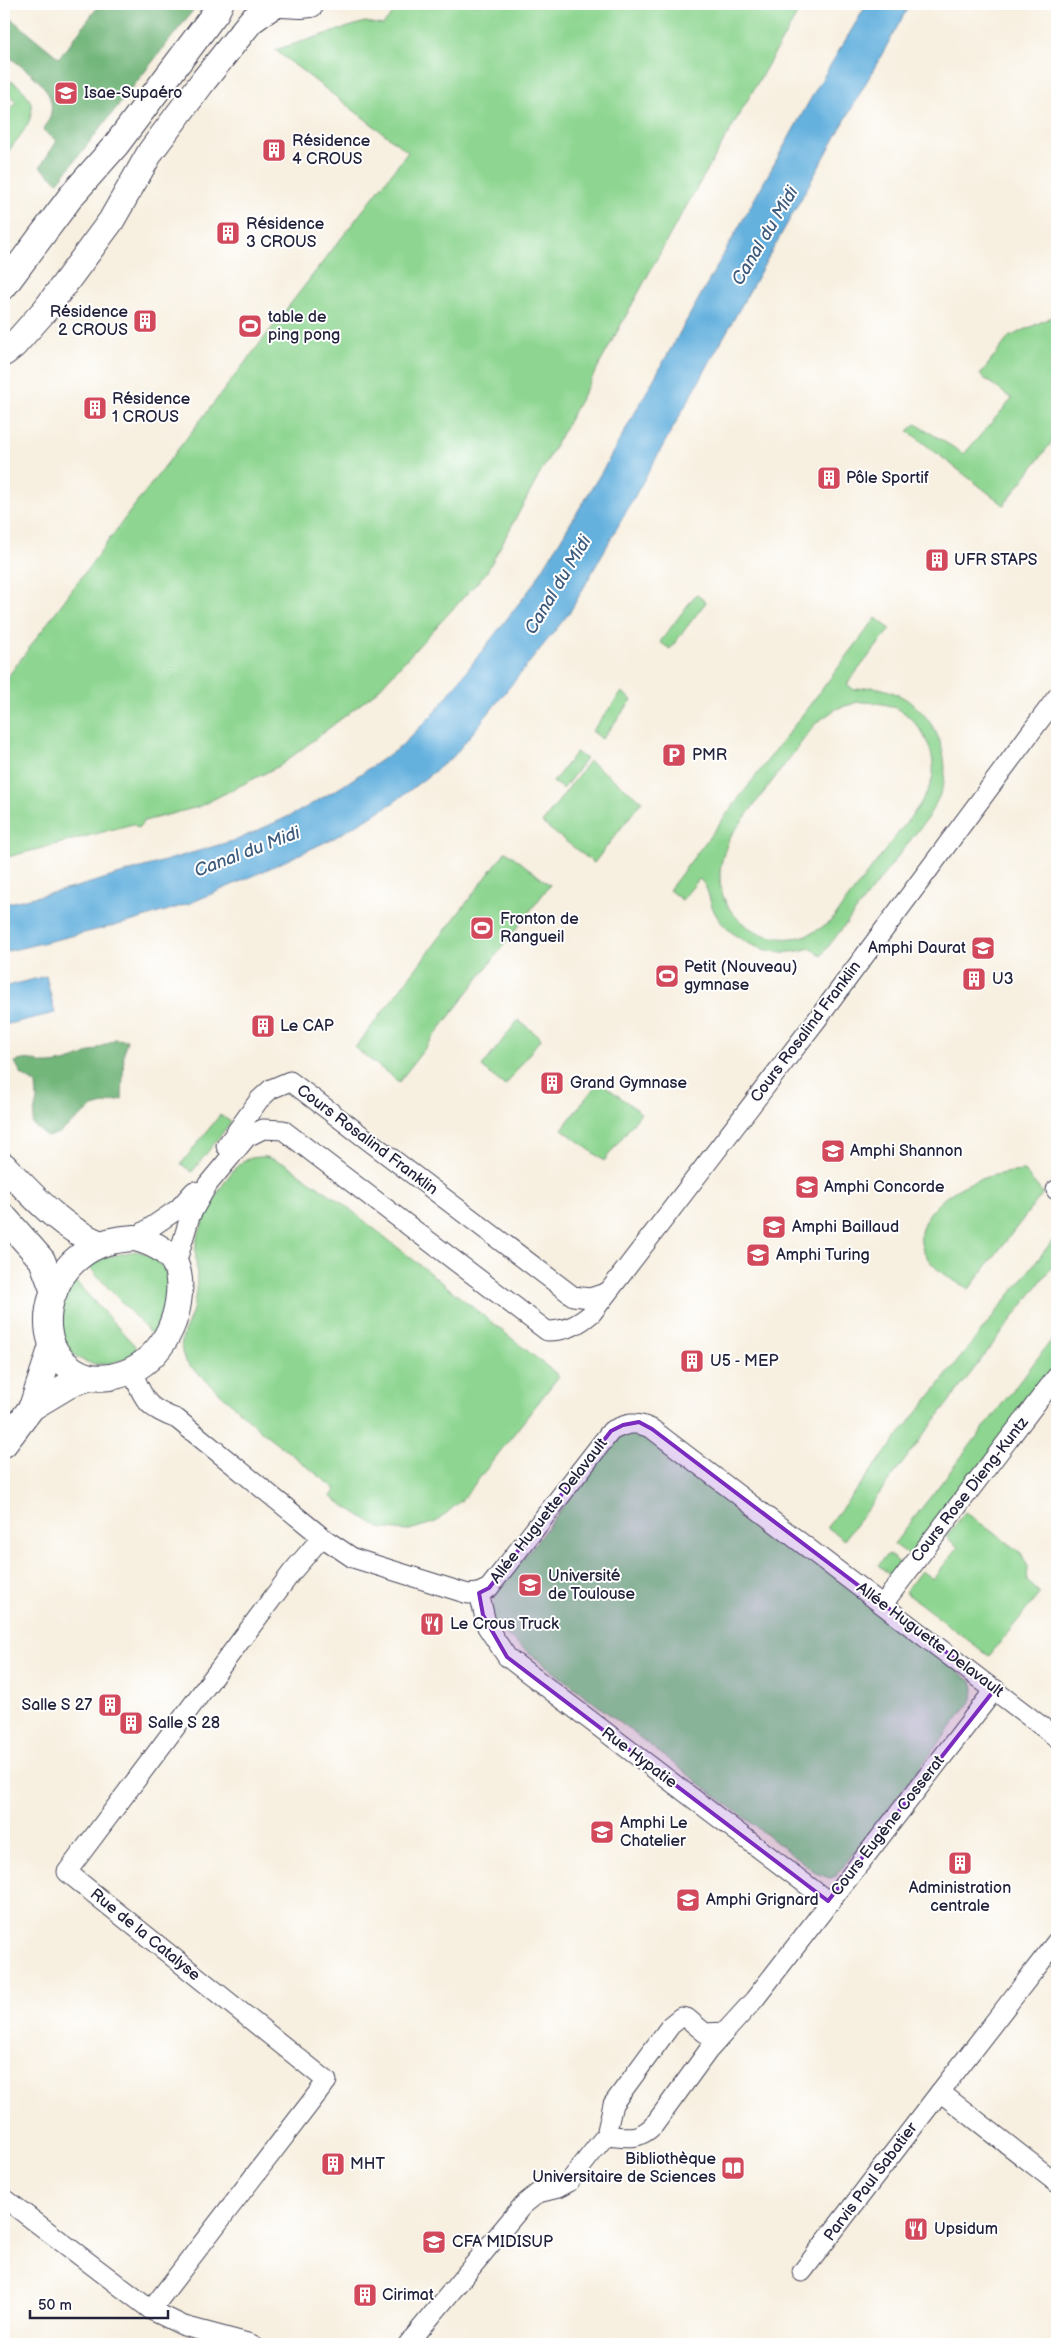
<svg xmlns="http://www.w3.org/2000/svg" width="1061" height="2348" viewBox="0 0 1061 2348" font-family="'Balsamiq Sans',sans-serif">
	<rect width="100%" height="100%" fill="#fff"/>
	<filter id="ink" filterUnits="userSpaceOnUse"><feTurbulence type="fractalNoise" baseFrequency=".02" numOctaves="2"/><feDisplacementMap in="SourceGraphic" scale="10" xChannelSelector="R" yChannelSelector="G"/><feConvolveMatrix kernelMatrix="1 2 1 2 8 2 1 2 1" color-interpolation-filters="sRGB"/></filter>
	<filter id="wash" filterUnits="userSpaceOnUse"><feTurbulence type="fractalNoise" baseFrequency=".0096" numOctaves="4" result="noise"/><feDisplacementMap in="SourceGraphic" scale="20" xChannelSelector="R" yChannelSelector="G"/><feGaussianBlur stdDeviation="1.12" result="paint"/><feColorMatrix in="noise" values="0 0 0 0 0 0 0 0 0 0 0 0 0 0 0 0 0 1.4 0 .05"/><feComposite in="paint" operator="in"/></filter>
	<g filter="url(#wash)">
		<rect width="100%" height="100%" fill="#f7efdf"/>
		<g fill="#8dd590" stroke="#587c66" fill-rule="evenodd">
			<polygon points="401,4 803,4 672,231 486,573 376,692 281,765 198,807 144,821 138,828 133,824 4,858 4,682 131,510 408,152 275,50 365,22 383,25"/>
			<path d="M 12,81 C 50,108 25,128 4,157 L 4,119 L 16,102 L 6,91 Z"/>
			<polygon points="1052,317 1057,320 1057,355 1049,366 1057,372 1057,435 1004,505 908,431 916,424 964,454 1012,399 980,375 1009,337"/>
			<polygon points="696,594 706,602 670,649 660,642"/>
			<path d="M 876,618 L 890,629 L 847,684 L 854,690 C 860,689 867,687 873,687 C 919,693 951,738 944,782 C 941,796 933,808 926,820 L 821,956 L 810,948 C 800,951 790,953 779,952 C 756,951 726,934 715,913 C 708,901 710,887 699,879 L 682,900 L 669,890 ZM 858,702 C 871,702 884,703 896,708 C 919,719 936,750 933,775 C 931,787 924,797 919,806 L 831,921 C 820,929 808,937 793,938 C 759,942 722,917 720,881 C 719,865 724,852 730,837 L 816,723 L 836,709 Z"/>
			<polygon points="622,692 632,700 602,739 592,731"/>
			<polygon points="576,752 586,759 563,789 553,782"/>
			<polygon points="589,761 642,801 594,863 542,823"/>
			<polygon points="506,851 550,885 399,1082 355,1048"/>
			<polygon points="518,1020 541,1038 505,1086 482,1067"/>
			<polygon points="599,1081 641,1113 604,1161 562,1129"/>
			<polygon points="220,1115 231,1122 192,1172 181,1164"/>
			<path d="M 266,1157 L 286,1164 L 342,1203 L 559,1376 L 463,1499 L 436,1522 L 406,1531 L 380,1528 L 331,1497 L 336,1489 L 260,1430 L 186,1362 C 173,1339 191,1327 194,1304 C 195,1296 197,1286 197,1278 C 197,1265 194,1252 197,1239 C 203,1219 224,1176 241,1163 C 248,1157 257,1157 266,1157 Z"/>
			<path d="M 1024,1171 L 1043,1193 L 969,1289 C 955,1281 939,1274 929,1260 C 904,1229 940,1196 968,1184 C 985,1176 1005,1172 1024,1171 Z"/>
			<polygon points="1057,1235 1057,1260 844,1540 827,1527"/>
			<path d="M 136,1251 C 183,1263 167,1300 154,1333 L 151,1334 L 90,1268 L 90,1265 L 106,1257 Z"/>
			<path d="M 76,1282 L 137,1348 L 137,1351 C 107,1374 63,1368 61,1323 C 61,1309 67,1295 73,1283 Z"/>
			<polygon points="1057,1333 1057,1367 912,1557 894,1544"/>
			<path d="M 634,1432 L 651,1436 L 972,1682 L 974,1688 L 973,1699 L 836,1876 L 830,1878 L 818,1874 L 502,1632 C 488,1618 490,1604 500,1589 L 615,1439 L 624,1434 Z"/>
			<polygon points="965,1512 1021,1553 1028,1567 1027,1581 1040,1593 989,1656 905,1592 921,1571 933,1579 958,1547 946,1537"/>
			<polygon points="888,1554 904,1566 895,1579 878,1565"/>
		</g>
		<g fill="#72b67a" stroke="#4a6c5a">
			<path d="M 100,4 L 198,4 L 58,182 L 40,167 L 57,141 L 43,130 C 69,94 29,73 4,53 L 4,13 L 59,58 Z"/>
			<path d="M 115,1039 L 127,1040 L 124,1052 L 122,1099 L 93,1107 L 59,1133 L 47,1137 L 32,1124 L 37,1099 L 36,1084 L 22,1075 L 15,1062 C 36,1055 34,1065 49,1064 C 74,1063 94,1050 115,1039 Z"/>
		</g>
		<g fill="#65b1de" stroke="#446a8c">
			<polygon points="867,4 910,4 570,612 453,757 393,803 334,838 253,876 188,904 130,922 4,952 4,904 73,888 239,839 296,813 341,787 399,748 435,712 533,585 604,468 815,91"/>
			<polygon points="46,976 55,1013 4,1025 4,987"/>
		</g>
	</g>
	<g filter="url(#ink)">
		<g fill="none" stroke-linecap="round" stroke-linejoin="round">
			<g stroke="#424154" stroke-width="21">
				<g id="street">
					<polyline points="226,1146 259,1100 271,1089 290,1081 573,1296 590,1298 605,1293"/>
					<polyline points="1056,1190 1057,1190"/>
					<polyline points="135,1238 178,1209 194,1191"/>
					<path d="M 176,1264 L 190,1216 L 208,1184 L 247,1137 L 263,1129 L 283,1130 L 547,1331 C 566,1331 578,1325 592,1313 L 825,1009 L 1057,697"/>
					<path d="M 132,1371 C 145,1401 145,1407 177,1419 L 322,1537 L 353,1558 L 468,1594 L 479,1593 L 489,1588 L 611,1431 C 627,1423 636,1421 652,1429 L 1057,1738"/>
					<polyline points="479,1593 487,1627 507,1657 828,1901"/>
					<polyline points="883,1604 1057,1376"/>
					<polyline points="1057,1941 940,2092 1057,2183"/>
					<polyline points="725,2032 754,2000 995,1689"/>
					<polyline points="4,2198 151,2310 184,2326 251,2344"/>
					<polyline points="802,2272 940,2092"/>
					<polyline points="151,2310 327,2081 67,1872 292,1572 322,1537"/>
					<path d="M 408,2344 L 523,2205 L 538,2193 L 558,2188 L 569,2182 L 606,2135 L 613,2104 L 671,2025 L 681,2017 L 687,2018 L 705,2033 L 725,2032 L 708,2051 L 654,2125 C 638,2141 627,2137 606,2135"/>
				</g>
			</g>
			<g stroke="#424154" stroke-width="28">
				<g id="secondary">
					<polyline points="281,4 301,5 311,4"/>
					<polyline points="4,286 72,195 116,145 216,12 220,4"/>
					<polyline points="4,353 14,345 46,309 111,221 151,151 204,80 251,21 275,4"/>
					<path d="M 4,1166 C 33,1196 60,1227 100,1244"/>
					<polyline points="4,1217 42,1260 54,1292"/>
					<path d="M 135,1238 C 150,1242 167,1249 175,1264 C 179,1272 180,1285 179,1294 C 176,1333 152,1370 110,1377 C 93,1379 82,1377 68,1366 C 34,1338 47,1282 79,1257 C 96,1243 114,1239 135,1238 Z"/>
					<polyline points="32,1407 72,1383 88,1378"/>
					<polyline points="4,1444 32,1407 52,1346"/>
				</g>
			</g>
			<use href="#street" stroke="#fff" stroke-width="19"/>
			<use href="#secondary" stroke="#fff" stroke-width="26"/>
		</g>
	</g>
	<path fill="#7b2cbf" fill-opacity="0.2" stroke="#7b2cbf" stroke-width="4" stroke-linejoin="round" d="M 639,1422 L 652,1429 L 995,1689 L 828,1901 L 507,1657 L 483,1615 L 479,1593 L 489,1588 L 611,1431 L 623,1425 Z"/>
	<defs>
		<g id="university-square" transform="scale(1.25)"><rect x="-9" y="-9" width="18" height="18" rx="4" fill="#d1495b" stroke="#fff"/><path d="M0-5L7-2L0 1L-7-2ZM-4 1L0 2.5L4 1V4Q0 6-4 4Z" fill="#fff"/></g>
		<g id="building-square" transform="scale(1.25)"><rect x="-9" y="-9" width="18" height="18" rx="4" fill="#d1495b" stroke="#fff"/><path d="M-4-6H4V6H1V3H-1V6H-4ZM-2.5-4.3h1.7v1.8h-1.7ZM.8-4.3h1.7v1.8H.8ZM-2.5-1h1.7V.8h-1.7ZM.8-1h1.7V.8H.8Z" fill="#fff"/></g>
		<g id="stadium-square" transform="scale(1.25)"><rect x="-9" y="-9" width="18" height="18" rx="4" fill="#d1495b" stroke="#fff"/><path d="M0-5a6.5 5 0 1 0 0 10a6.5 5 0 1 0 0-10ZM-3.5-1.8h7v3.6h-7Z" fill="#fff"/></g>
		<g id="parking-square" transform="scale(1.25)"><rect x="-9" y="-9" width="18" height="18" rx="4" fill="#d1495b" stroke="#fff"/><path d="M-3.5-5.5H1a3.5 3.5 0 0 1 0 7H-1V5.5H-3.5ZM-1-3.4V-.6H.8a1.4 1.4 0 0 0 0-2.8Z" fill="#fff"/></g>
		<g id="restaurant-square" transform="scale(1.25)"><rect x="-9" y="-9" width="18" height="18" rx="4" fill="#d1495b" stroke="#fff"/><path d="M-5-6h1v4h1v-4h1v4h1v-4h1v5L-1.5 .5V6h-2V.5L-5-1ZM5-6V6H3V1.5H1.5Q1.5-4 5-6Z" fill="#fff"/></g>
		<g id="library-square" transform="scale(1.25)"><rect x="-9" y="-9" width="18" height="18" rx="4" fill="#d1495b" stroke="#fff"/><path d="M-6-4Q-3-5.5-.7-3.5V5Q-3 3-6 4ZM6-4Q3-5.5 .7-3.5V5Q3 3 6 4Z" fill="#fff"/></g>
	</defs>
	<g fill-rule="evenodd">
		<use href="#university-square" x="66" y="93"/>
		<use href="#building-square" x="274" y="150"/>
		<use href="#building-square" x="228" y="233"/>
		<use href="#building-square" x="145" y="321"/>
		<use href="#stadium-square" x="250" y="326"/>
		<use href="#building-square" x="95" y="408"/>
		<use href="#building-square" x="829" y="478"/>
		<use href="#building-square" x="937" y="560"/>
		<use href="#parking-square" x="674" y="755"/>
		<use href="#stadium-square" x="482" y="928"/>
		<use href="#university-square" x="983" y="948"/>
		<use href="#stadium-square" x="667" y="976"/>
		<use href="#building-square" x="974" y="979"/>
		<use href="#building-square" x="263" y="1026"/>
		<use href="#building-square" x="552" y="1083"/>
		<use href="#university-square" x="833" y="1151"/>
		<use href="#university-square" x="807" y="1187"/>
		<use href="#university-square" x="774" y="1227"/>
		<use href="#university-square" x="758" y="1255"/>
		<use href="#building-square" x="692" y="1361"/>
		<use href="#university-square" x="530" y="1585"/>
		<use href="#restaurant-square" x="432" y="1624"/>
		<use href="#building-square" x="110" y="1705"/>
		<use href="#building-square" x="131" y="1723"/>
		<use href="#university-square" x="602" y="1832"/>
		<use href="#building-square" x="960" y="1863"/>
		<use href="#university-square" x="688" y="1900"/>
		<use href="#building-square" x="333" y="2164"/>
		<use href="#library-square" x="733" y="2168"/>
		<use href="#restaurant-square" x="916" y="2229"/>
		<use href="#university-square" x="434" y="2242"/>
		<use href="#building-square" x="365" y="2295"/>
	</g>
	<g text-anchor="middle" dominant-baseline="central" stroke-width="4" stroke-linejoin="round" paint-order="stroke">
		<g font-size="16" fill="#22223b" stroke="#fff" text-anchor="start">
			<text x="84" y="93">Isae-Supaéro</text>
			<text x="292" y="141">Résidence<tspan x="292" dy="18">4 CROUS</tspan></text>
			<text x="246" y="224">Résidence<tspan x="246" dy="18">3 CROUS</tspan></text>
			<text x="128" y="312" text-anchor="end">Résidence<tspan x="128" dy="18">2 CROUS</tspan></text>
			<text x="268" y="317">table de<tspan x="268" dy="18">ping pong</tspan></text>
			<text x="112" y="399">Résidence<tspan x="112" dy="18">1 CROUS</tspan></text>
			<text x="846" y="478">Pôle Sportif</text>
			<text x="954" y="560">UFR STAPS</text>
			<text x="692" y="755">PMR</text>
			<text x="500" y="919">Fronton de<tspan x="500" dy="18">Rangueil</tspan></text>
			<text x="966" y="948" text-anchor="end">Amphi Daurat</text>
			<text x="684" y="967">Petit (Nouveau)<tspan x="684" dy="18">gymnase</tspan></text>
			<text x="992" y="979">U3</text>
			<text x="280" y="1026">Le CAP</text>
			<text x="570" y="1083">Grand Gymnase</text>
			<text x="850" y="1151">Amphi Shannon</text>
			<text x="824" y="1187">Amphi Concorde</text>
			<text x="792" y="1227">Amphi Baillaud</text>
			<text x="776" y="1255">Amphi Turing</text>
			<text x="710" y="1361">U5 - MEP</text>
			<text x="548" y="1576">Université<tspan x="548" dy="18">de Toulouse</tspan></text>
			<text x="450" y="1624">Le Crous Truck</text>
			<text x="92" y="1705" text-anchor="end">Salle S 27</text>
			<text x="148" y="1723">Salle S 28</text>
			<text x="620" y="1823">Amphi Le<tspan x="620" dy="18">Chatelier</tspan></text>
			<text x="960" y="1888" text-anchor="middle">Administration<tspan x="960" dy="18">centrale</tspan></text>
			<text x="706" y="1900">Amphi Grignard</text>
			<text x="716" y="2159" text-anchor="end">Bibliothèque<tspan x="716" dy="18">Universitaire de Sciences</tspan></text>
			<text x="350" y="2164">MHT</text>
			<text x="934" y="2229">Upsidum</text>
			<text x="452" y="2242">CFA MIDISUP</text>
			<text x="382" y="2295">Cirimat</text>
		</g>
		<g font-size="16" fill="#22223b" stroke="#fff">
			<text transform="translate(806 1032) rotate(-53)">Cours Rosalind Franklin</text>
			<text transform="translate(367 1140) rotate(37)">Cours Rosalind Franklin</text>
			<text transform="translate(970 1490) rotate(-52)">Cours Rose Dieng-Kuntz</text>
			<text transform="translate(549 1511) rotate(-52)">Allée Huguette Delavault</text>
			<text transform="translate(930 1640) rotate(37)">Allée Huguette Delavault</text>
			<text transform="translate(639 1758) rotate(37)">Rue Hypatie</text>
			<text transform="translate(888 1826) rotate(-52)">Cours Eugène Cosserat</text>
			<text transform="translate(145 1935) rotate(39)">Rue de la Catalyse</text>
			<text transform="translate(871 2182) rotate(-53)">Parvis Paul Sabatier</text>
		</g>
		<g font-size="18" font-style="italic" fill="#3d5b7c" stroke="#fff">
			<text transform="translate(765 236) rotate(-59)">Canal du Midi</text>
			<text transform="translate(558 585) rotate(-59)">Canal du Midi</text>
			<text transform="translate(247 852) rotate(-21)">Canal du Midi</text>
		</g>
	</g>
	<rect width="1061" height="2348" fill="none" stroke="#fff" stroke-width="20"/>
	<path d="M30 2310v8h138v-8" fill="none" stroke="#22223b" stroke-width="2.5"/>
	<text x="38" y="2310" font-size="15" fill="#22223b" stroke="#ffffff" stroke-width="4" paint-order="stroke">50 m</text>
</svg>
